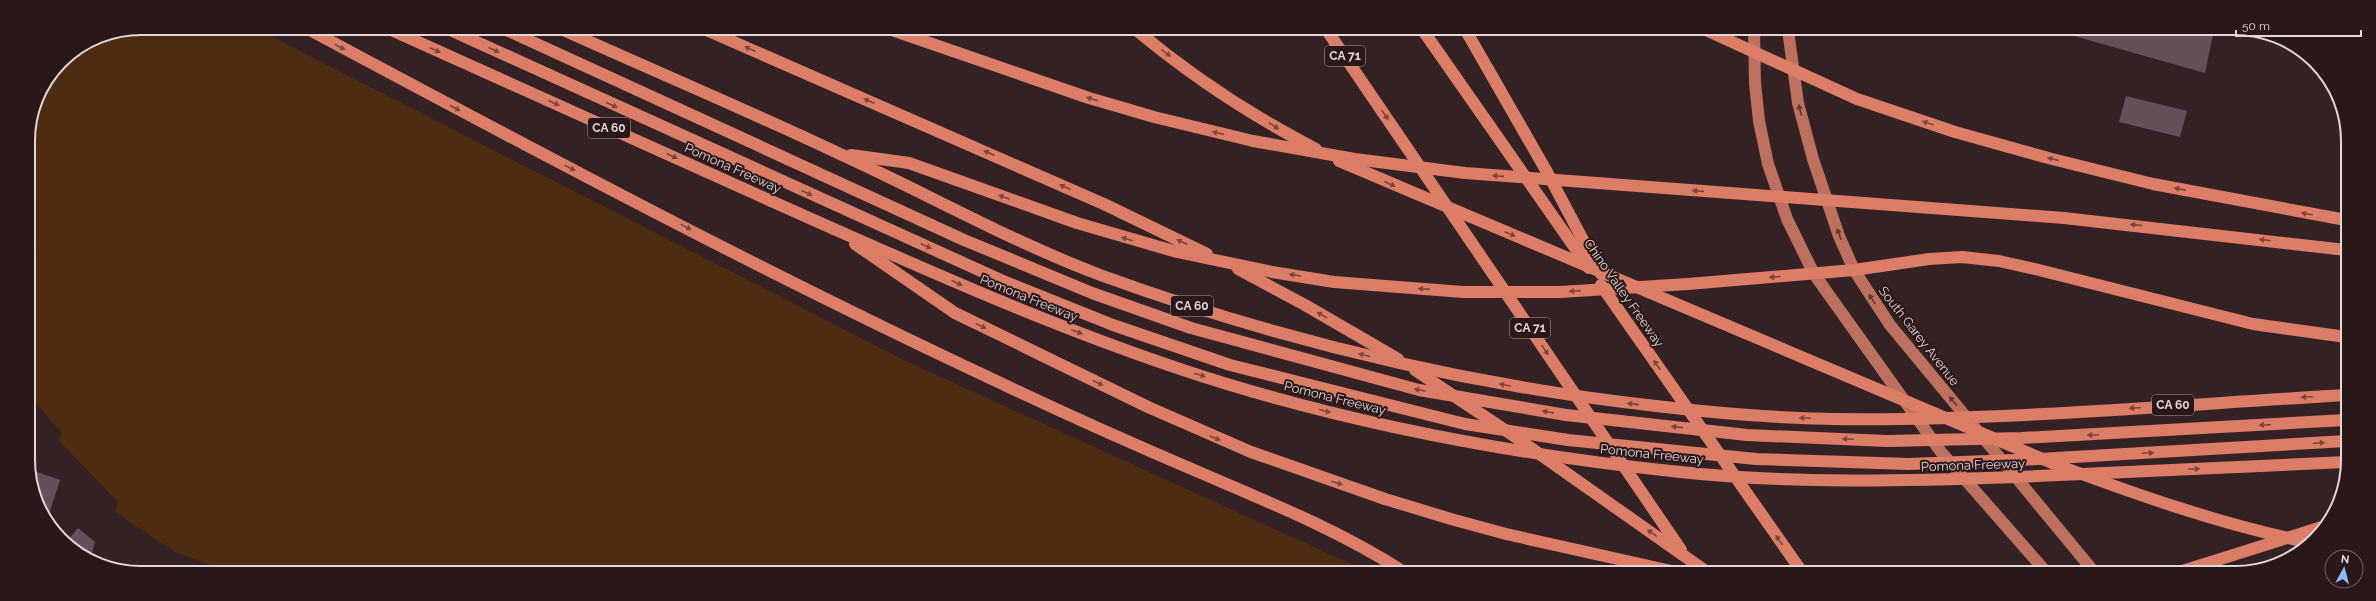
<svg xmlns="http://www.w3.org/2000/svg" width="2376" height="601" viewBox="0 0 2376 601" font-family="Raleway,sans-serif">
	<rect width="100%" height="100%" fill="#342123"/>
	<polygon fill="#4d2c11" points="141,28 255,28 908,362 1362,569 1357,572 226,571 175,552 115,512 118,502 58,440 62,433 30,397 28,134 40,91 61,61 98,37"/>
	<g fill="#635059">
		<polygon points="2053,30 2214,30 2205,73"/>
		<polygon points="2126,96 2187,111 2180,137 2119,122"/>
		<polygon points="37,472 60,480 49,514 33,487"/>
		<polygon points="53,519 56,528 55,528 50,520"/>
		<polygon points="78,528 95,542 91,556 61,540 59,536 69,539"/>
	</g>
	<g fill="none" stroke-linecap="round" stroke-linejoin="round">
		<g stroke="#be705e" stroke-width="12">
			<polyline points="1754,30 1755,83 1759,121 1768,164 1787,219 1814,274 1941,452 2047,573"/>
			<polyline points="1788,30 1798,103 1813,159 1839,236 1854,270 1890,325 2095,573"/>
		</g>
		<g stroke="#dc7d68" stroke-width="12">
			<path d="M 306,28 C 532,149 759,270 992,379 C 1059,411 1126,441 1194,470 C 1266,501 1339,530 1404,572"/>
			<path d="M 387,28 C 521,89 655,149 789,209 C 933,273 1077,338 1227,384 C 1375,429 1526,456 1680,472 C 1792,484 1905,481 2018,477 C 2127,473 2236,467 2346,462"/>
			<polyline points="446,28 1003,281 1113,325 1230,365 1465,424 1568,440 1756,459 1909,464 2039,459 2346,441"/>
			<polyline points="502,28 964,240 1092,293 1191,328 1419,390 1566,415 1747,435 1887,441 2021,438 2346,420"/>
			<path d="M 559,28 C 652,70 747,110 840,154 C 928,194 1012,242 1103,276 C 1282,341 1467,385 1656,406 C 1715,413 1774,418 1833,419 C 2004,421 2175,405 2346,395"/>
			<polyline points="704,29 1106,205 1207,254"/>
			<polyline points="889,29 1089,98 1154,117 1253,141 1355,159 1465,173 2064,218 2346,250"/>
			<path d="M 1135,29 C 1190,75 1252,116 1316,149"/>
			<polyline points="1326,29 1681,550"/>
			<polyline points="1422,29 1589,268"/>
			<polyline points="1465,29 1547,172 1601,274"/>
			<polyline points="1706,30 1857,99 1955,132 2052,159 2153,184 2346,220"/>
			<polyline points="851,155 909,163 1077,223 1177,252 1272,272 1334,282 1463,292 1560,292 1688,284 1854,270 1929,259 1962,257 1999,261 2039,270 2253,324 2346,337"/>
			<path d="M 1339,161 L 2052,463 C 2137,495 2223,525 2311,543"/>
			<polyline points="855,244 955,313 1148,407 1251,452 1385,499 1451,519 1506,534 1676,572"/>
			<polyline points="1238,269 1305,305 1398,359"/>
			<polyline points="1601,285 1802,572"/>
			<polyline points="1415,370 1511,434 1707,572"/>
			<polyline points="2176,573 2325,526"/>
		</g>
	</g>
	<defs><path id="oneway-solid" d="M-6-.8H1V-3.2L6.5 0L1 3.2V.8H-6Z"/></defs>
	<g fill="#7a453d">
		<use href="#oneway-solid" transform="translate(340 47) rotate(28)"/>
		<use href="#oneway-solid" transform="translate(750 49) rotate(-156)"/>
		<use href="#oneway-solid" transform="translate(435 50) rotate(24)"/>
		<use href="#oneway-solid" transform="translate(494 50) rotate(25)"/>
		<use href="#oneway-solid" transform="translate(1166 53) rotate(36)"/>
		<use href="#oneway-solid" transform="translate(1092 99) rotate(-163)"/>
		<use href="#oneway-solid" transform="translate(869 101) rotate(-156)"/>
		<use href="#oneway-solid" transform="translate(554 103) rotate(24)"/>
		<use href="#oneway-solid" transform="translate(612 105) rotate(25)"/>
		<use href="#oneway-solid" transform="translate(455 108) rotate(28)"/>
		<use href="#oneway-solid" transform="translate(1385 115) rotate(56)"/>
		<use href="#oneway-solid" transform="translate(1928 123) rotate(-161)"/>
		<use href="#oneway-solid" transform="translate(1274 126) rotate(33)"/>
		<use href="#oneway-solid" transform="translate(1218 133) rotate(-167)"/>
		<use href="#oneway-solid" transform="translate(989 153) rotate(-156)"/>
		<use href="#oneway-solid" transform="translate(672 156) rotate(24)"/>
		<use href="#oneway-solid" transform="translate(2053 159) rotate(-166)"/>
		<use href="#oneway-solid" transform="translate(570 168) rotate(27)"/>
		<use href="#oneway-solid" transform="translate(1498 176) rotate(-176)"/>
		<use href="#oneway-solid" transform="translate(1390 184) rotate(24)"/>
		<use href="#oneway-solid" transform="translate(1065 187) rotate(-156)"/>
		<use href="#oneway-solid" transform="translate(2180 189) rotate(-169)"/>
		<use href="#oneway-solid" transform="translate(1698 191) rotate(-176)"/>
		<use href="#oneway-solid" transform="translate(807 193) rotate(24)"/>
		<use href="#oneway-solid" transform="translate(1004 197) rotate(-160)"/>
		<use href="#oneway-solid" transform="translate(2307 214) rotate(-170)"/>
		<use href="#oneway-solid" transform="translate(2136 225) rotate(-174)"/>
		<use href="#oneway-solid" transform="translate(686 227) rotate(27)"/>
		<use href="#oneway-solid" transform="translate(1510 234) rotate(23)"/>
		<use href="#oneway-solid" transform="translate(1127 239) rotate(-163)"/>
		<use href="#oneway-solid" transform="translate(2265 240) rotate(-173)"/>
		<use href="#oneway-solid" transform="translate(1182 242) rotate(-155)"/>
		<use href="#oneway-solid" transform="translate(926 246) rotate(24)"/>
		<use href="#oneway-solid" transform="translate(1295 275) rotate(-171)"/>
		<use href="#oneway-solid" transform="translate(1775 277) rotate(175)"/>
		<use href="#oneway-solid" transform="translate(957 283) rotate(24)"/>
		<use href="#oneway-solid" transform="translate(1424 289) rotate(-176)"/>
		<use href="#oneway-solid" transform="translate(1575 291) rotate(176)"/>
		<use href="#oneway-solid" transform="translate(1322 315) rotate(-150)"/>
		<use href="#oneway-solid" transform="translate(981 326) rotate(26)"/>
		<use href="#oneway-solid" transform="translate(1077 332) rotate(21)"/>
		<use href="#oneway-solid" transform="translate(1545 350) rotate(56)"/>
		<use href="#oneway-solid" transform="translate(1364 355) rotate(-166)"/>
		<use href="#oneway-solid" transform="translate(1657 365) rotate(-125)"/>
		<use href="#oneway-solid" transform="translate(1200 375) rotate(18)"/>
		<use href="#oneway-solid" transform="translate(1098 383) rotate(26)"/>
		<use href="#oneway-solid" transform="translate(1505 385) rotate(-170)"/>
		<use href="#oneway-solid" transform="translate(1420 390) rotate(-168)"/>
		<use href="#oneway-solid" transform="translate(2307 397) rotate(177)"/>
		<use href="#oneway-solid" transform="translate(1633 404) rotate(-174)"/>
		<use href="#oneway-solid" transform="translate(2135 408) rotate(177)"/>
		<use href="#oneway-solid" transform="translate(1325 411) rotate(14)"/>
		<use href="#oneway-solid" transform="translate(1548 412) rotate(-170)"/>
		<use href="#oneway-solid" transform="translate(1805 418) rotate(-177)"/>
		<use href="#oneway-solid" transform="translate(2265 425) rotate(177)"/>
		<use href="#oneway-solid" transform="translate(1677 427) rotate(-174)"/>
		<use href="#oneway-solid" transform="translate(2093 435) rotate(177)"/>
		<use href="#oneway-solid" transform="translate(1215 438) rotate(23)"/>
		<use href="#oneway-solid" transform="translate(1848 439) rotate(-178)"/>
		<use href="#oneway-solid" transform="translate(2319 443) rotate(-4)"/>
		<use href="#oneway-solid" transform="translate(2148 453) rotate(-3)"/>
		<use href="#oneway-solid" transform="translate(2194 469) rotate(-3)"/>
		<use href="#oneway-solid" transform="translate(1337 483) rotate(18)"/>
		<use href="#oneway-solid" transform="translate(1652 533) rotate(-145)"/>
		<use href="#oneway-solid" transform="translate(1779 540) rotate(-125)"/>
	</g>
	<g fill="#5d3632">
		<use href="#oneway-solid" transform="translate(1800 110) rotate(-105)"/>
		<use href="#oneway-solid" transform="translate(1839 234) rotate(-110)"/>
		<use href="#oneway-solid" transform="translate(1872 299) rotate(-124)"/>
		<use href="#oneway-solid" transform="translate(1953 401) rotate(-130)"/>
	</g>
	<g text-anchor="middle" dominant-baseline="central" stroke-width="4" stroke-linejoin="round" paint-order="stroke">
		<g fill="#29171a" stroke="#ab9d9e" stroke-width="1">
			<rect x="1325" y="46" width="40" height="20" rx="3"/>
			<rect x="588" y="118" width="42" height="20" rx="3"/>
			<rect x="1171" y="296" width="42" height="20" rx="3"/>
			<rect x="1510" y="318" width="40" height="20" rx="3"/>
			<rect x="2152" y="395" width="42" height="20" rx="3"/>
		</g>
		<g font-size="12" font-weight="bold" fill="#e3d6d7">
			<text x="1345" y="56">CA 71</text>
			<text x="609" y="128">CA 60</text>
			<text x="1192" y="306">CA 60</text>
			<text x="1530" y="328">CA 71</text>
			<text x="2173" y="405">CA 60</text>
		</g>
		<g font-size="13" fill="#e3d6d7" stroke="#29171a">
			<text transform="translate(733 168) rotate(24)">Pomona Freeway</text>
			<text transform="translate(1624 293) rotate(55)">Chino Valley Freeway</text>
			<text transform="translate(1029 298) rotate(22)">Pomona Freeway</text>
			<text transform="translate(1919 336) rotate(52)">South Garey Avenue</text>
			<text transform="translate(1335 398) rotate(14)">Pomona Freeway</text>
			<text transform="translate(1652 454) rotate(6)">Pomona Freeway</text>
			<text transform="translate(1973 465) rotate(-2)">Pomona Freeway</text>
		</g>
	</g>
	<path d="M0 0H2376V601H0ZM141 35H2235A106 106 0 0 1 2341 141V460A106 106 0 0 1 2235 566H141A106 106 0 0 1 35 460V141A106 106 0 0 1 141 35Z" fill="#29171a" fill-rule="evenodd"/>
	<path fill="none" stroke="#e3d6d7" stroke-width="2" d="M141 35H2235A106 106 0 0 1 2341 141V460A106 106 0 0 1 2235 566H141A106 106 0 0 1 35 460V141A106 106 0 0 1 141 35Z"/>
	<g transform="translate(2344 569) rotate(7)"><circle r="19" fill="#29171a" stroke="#736366"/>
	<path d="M0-3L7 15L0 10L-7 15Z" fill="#8eb9fc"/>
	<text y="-6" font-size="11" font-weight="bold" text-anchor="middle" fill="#e3d6d7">N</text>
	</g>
	<path d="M2236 30v6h125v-6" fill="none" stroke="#e3d6d7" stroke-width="2"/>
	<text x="2242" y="30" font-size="12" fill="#e3d6d7" stroke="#29171a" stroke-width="3" paint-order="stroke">50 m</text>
</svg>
